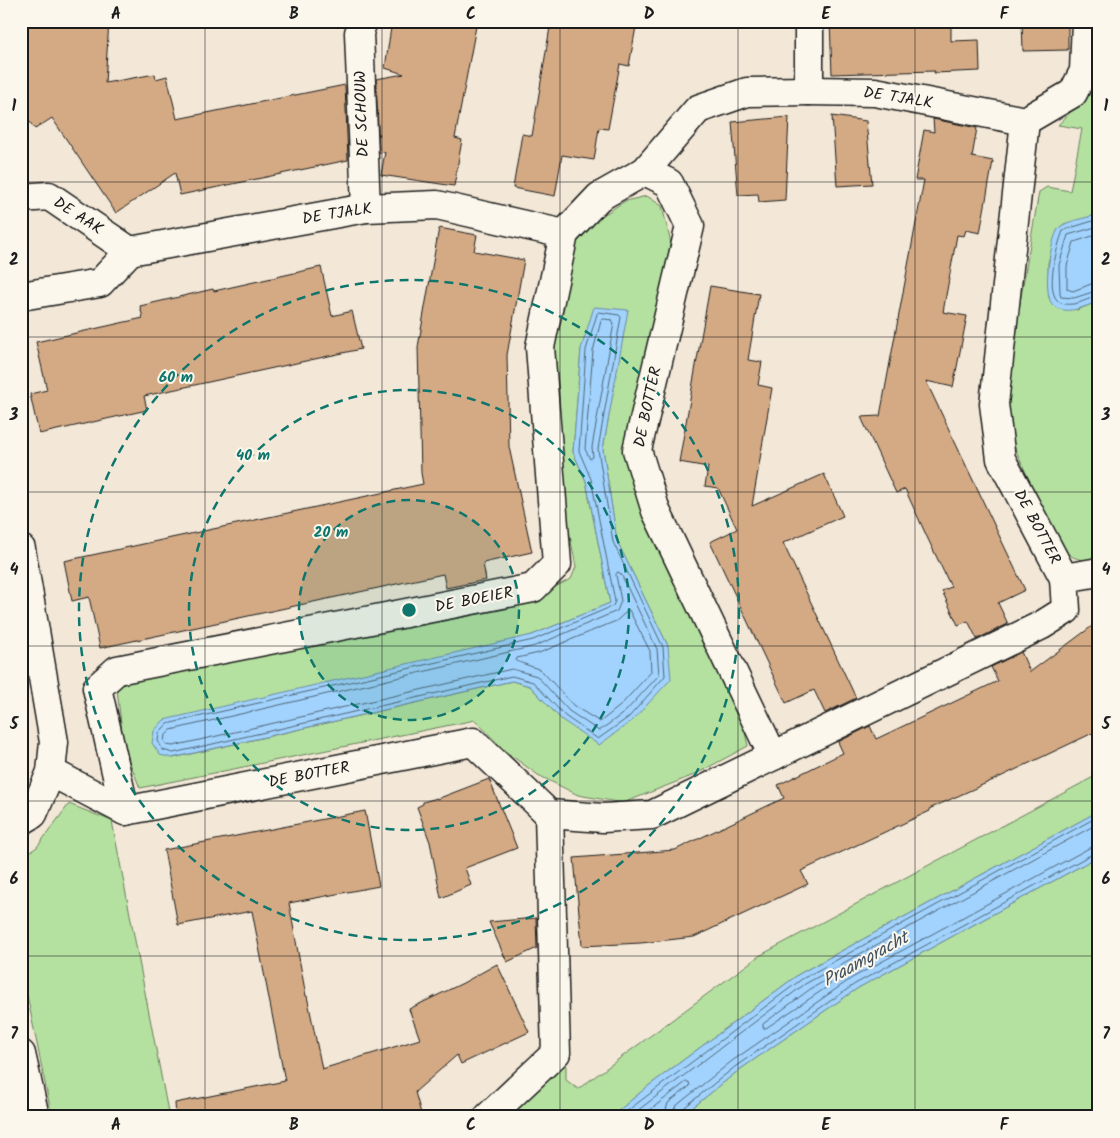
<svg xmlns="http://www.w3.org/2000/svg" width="1120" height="1138" viewBox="0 0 1120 1138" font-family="Kalam,sans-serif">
	<rect width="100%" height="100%" fill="#f3e8d7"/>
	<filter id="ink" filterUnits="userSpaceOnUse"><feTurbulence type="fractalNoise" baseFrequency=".02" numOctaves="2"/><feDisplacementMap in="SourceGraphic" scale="10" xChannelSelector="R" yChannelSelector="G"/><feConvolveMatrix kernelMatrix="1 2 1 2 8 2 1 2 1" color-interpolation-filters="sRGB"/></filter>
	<g filter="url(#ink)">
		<g fill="#b4e19f" stroke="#687e5e" fill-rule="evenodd">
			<path d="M 1099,77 L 1099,212 L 1096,215 L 1064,224 L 1058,229 L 1048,263 L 1049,298 L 1077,310 L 1099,301 L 1099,559 C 1080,562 1074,559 1059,548 L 1003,421 L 1004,395 L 1039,192 L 1047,187 L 1070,191 L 1082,129 L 1058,125 L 1096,85 Z"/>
			<path d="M 647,196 L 662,206 L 671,243 L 628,441 L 638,502 L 738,702 L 748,746 L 694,775 L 623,803 L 578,795 L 538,775 L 505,751 L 475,720 L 140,788 L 124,748 L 117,690 L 132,676 L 534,597 L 571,579 L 576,567 L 567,521 L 548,378 L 571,254 L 580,230 L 625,201 ZM 627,310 L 603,449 L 617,541 L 668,646 L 562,720 L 530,686 L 512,681 L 173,758 L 532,635 L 610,603 L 586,481 L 573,452 L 581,349 Z"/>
			<polygon points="1099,774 1099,811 799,974 647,1087 611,1117 510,1117 566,1064 566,1080 578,1089 759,956"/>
			<polygon points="69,804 112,821 169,1117 52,1117 21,966 21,858 37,847"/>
			<polygon points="1099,856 1099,1117 681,1117 739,1070 858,988"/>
		</g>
		<g fill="#a1d3fe" stroke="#6c8aa4">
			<path d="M 1099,212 L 1099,301 C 1086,306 1067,316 1054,306 C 1041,297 1050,239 1059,228 C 1065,221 1087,218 1096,215 Z"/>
			<polygon points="594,307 628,310 603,449 617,541 668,646 671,679 633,720 599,745 562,720 530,686 512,681 172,758 160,755 152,743 154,731 164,720 532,635 610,603 586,481 573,452 581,349"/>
			<polygon points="1099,811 1099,856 858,988 739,1070 681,1117 611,1117 647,1087 799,974"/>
		</g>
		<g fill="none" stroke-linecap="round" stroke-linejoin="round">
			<g stroke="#516576" stroke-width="1">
				<path d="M 1099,219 L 1067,229 L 1063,231 C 1057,246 1041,302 1065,304 C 1078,306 1087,298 1099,296"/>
				<polyline points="1099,226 1068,235 1059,265 1060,294 1061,297 1074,298 1099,290"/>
				<polyline points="1099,234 1074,242 1067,266 1067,289 1073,291 1091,284 1099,282"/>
				<polygon points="599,312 619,315 621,317 598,449 613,542 663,647 665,676 629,717 598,739 565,716 533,682 512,676 173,753 163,750 158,741 159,733 167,724 533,640 613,606 615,601 591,479 579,451 586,350 597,314"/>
				<polygon points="604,319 612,320 614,323 592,447 593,457 590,459 585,449 593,351 601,321"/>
				<polygon points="618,572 621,574 657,649 659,675 625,712 599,731 569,711 537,676 512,669 173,746 167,745 164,741 165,736 171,730 535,646 617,611 621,601 616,575"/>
				<polygon points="629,610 650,651 651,672 620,706 600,722 574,706 541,670 516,661 517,658 539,653 616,621"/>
				<polygon points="827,980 830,981 830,985 766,1028 763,1028 763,1024 809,990"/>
				<polyline points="619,1117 802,979 1099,816"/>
				<polyline points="629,1117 805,984 1099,823"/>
				<polyline points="641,1117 686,1082 689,1082 690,1086 668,1103 664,1117"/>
				<polyline points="672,1117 673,1111 676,1106 732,1061 852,978 1091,847 1099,846"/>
				<polyline points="678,1117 680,1111 736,1066 855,984 1094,853 1099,852"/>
			</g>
		</g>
		<g fill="#d4aa85" stroke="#1c1c1c">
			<polygon points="21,21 109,21 105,83 155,74 156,79 167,76 177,119 345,85 348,160 180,195 175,173 116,213 52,118 35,129 21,110"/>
			<polygon points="392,21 477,21 455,138 462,140 454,186 381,175 385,152 379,153 376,79 404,74 385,68"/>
			<polygon points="551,21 637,21 629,66 620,64 608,129 599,128 594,160 562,155 555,196 513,188 522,134 532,136"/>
			<polygon points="830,21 951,21 951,41 979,40 980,71 934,73 935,71 832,74"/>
			<polygon points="1022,21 1068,21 1068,50 1023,51"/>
			<polygon points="832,116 866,121 872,184 837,186"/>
			<polygon points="789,117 785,200 759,202 758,194 738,195 732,122"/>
			<polygon points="933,119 977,128 972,157 993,161 980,233 966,230 964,236 957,235 943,312 967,316 953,387 926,381 1025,590 998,603 1008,624 977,639 968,621 958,625 942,591 951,587 928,539 905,489 896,493 861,417 880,416 924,180 915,180 924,130 934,132"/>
			<polygon points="439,228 477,235 474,251 524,260 507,355 509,447 532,552 483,563 486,580 446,588 443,574 100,648 89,597 72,601 64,561 423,484 421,473 418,347"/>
			<polygon points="321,267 332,316 352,311 361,349 144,396 147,410 39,434 30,394 47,390 36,342 143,318 140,306 213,289 214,291"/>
			<polygon points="710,286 759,294 748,360 762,362 758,385 772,388 752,506 824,474 843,516 783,543 856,698 825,713 814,690 786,703 710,542 737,529 718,488 705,486 708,467 679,462"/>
			<polygon points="1099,621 1099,730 1000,777 929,809 930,811 801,871 808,884 694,937 641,943 582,946 574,858 675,850 784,798 778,785 843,753 838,742 870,726 876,739 998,681 991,667 1021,652 1030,672"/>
			<polygon points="489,779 517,848 465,868 471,885 441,898 430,842 417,807 423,804 423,802 437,798 437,799"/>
			<polygon points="365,811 379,886 289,903 306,996 307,996 322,1069 420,1039 409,1009 463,983 497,964 529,1032 461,1064 457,1055 415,1092 422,1117 176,1117 175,1103 285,1081 252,911 178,925 164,850"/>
			<polygon points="536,918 537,948 507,962 489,922"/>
		</g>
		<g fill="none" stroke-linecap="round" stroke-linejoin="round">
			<g stroke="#1c1c1c" stroke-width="31">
				<g id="minor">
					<polyline points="363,21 359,33 366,208"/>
					<polyline points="809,21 809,91 875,92 1025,121"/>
					<polyline points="1025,121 1073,93 1084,71 1086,21"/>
					<polyline points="645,171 669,183 690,226 637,450 656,511 773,756"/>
					<polyline points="21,198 49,196 130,251"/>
					<polyline points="21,296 100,283 130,251 366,208 437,205 564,234 599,197 645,171 698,109 747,92 809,91"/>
					<polyline points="21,549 54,742 51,772 33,814 21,821"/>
					<polyline points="1064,578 1099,572"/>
					<polyline points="51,772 125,811 473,742 549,814 603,818 652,815 1042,625 1066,610 1064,578 1001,459 994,404 1025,121"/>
					<polyline points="125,811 97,688 117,670 533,588 557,564 540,347 564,234"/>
					<polyline points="21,1054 35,1117"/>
					<polyline points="488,1117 556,1053 549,814"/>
				</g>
			</g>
			<use href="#minor" stroke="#fbf7ec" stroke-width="28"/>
		</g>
	</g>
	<path fill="none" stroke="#1c1c1c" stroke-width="1" stroke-opacity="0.55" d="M 205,21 L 205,1117M 382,21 L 382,1117M 560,21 L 560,1117M 738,21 L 738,1117M 915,21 L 915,1117M 21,182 L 1099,182M 21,337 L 1099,337M 21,492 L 1099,492M 21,646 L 1099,646M 21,801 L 1099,801M 21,956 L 1099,956"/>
	<circle cx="409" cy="610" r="110" fill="#0f766e" fill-opacity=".12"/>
	<g fill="none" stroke="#0f766e" stroke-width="2.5" stroke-dasharray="9 6">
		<circle cx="409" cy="610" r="110"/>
		<circle cx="409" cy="610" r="220"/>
		<circle cx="409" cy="610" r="330"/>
	</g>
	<g text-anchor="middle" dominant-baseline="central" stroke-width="4" stroke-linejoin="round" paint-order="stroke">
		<g font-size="16" fill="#1c1c1c" stroke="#fbf7ec">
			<text transform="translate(898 98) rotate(9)">DE TJALK</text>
			<text transform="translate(362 114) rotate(-92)">DE SCHOUW</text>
			<text transform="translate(337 214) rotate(-9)">DE TJALK</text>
			<text transform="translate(78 216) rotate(33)">DE AAK</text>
			<text transform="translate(648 407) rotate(-78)">DE BOTTER</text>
			<text transform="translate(1037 527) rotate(62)">DE BOTTER</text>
			<text transform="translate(474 600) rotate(-11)">DE BOEIER</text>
			<text transform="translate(309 775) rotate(-11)">DE BOTTER</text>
		</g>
		<g font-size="18" font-style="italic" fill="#445360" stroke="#fbf7ec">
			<text transform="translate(866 960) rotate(-29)">Praamgracht</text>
		</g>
	</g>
	<circle cx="409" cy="610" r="8" fill="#0f766e" stroke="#fbf7ec" stroke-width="2.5"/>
	<g font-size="15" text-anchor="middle" font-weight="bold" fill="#0f766e" stroke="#fbf7ec" stroke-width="4" stroke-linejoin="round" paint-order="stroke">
		<text x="176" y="382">60 m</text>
		<text x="253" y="460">40 m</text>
		<text x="331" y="537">20 m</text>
	</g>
	<rect width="1120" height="1138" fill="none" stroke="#fbf7ec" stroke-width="55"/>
	<rect x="28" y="28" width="1064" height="1082" fill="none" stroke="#1c1c1c" stroke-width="2"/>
	<g font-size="16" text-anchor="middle" font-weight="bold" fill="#1c1c1c">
		<text x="116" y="19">A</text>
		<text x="294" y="19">B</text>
		<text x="471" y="19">C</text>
		<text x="649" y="19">D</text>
		<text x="826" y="19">E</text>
		<text x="1004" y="19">F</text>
		<text x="14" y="111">1</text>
		<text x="1106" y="111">1</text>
		<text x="14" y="265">2</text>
		<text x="1106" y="265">2</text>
		<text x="14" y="420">3</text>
		<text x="1106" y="420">3</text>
		<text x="14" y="575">4</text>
		<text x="1106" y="575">4</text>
		<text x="14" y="729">5</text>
		<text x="1106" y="729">5</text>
		<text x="14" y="884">6</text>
		<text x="1106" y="884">6</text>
		<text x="14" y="1039">7</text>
		<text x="1106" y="1039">7</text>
		<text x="116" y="1130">A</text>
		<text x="294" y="1130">B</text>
		<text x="471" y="1130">C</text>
		<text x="649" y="1130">D</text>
		<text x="826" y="1130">E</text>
		<text x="1004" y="1130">F</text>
	</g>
</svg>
